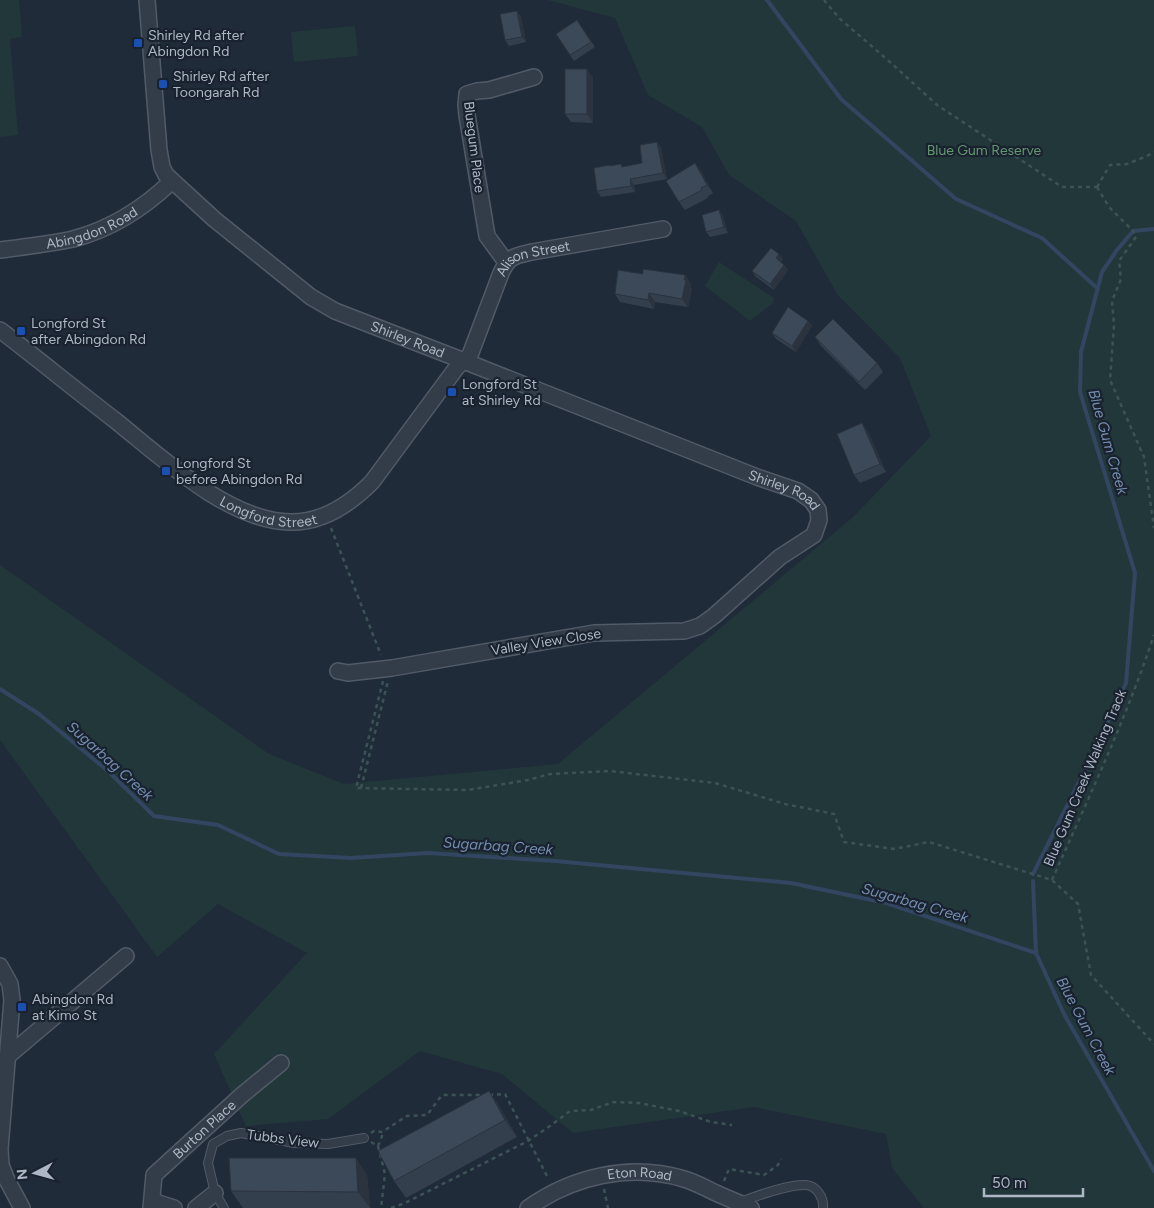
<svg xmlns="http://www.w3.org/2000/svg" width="1154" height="1208" viewBox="0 0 1154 1208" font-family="Figtree,sans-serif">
	<rect width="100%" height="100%" fill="#202b39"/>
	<g fill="#22373a">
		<polygon points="0,0 19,0 22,37 10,39 18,135 0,137"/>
		<polygon points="548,0 1154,0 1154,1208 924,1208 892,1168 886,1134 754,1107 573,1133 502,1074 420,1051 328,1119 246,1126 214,1054 307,953 218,904 157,957 0,740 0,565 269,754 344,784 558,764 853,517 931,436 900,358 837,294 796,221 729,175 702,127 648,95 615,18"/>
		<polygon points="355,26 358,56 294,62 291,32"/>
		<polygon points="719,262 774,298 773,303 750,321 705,286"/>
	</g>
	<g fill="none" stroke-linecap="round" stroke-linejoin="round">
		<g stroke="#324662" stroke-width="4">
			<polyline points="767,0 841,99 956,199 1042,238 1098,289"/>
			<polyline points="0,689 39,714 108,771 154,816 218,825 279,854 351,858 428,853 555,861 791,883 886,903 1036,953"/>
			<polyline points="1033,874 1093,754 1126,683 1135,573 1080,392 1081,352 1102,272 1117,250 1133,231 1154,229"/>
			<polyline points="1033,881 1036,953 1064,1014 1154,1171"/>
		</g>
		<g stroke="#515a67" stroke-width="10">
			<g id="service">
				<path d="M 740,1202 C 757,1196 788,1184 806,1185 C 817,1186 824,1198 823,1208"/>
				<polyline points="224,1208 215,1193 208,1163 213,1144 227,1136 241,1133 294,1143 328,1144 364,1138"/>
			</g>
		</g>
		<g stroke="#515a67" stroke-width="18">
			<g id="minor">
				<path id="s1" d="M 147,0 L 159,150 L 162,167 L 166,175 L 214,219 L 311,297 L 335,311 L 464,361 L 757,477 L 798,491 L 811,500 L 818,510 L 819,520 L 814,535 L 780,557 L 714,616 L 700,626 L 684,631 L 594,633 L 392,668 L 348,673 L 338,671"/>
				<path id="s2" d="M 0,250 C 24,247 49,244 73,239 C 111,229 144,208 172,181"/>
				<polyline points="506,262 487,236 467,115 466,105 467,94 477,91 489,90 534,77"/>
				<path id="s3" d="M 0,330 C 39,360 77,391 116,421 C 162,458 229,521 290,522 C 323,523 350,504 372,482 L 457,367 L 470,355 L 501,273 C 509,256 514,256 532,252 L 663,229"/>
				<polyline points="0,966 10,984 12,1000 0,1149 1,1165 6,1178 22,1208"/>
				<polyline points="8,1056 126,956"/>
				<polyline points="152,1201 174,1208"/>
				<path id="s4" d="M 151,1208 L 154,1175 L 242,1095 L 281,1063"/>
				<polyline points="196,1208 215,1193"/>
				<path id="s5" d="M 528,1208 C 573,1176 630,1163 684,1179 C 695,1182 705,1188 716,1193 C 727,1198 739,1203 751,1208"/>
			</g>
		</g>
		<g stroke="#3c5355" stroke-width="2.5" stroke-dasharray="4 4" stroke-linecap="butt">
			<polyline points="824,0 839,18 890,62 937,105 1062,187 1097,187"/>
			<polyline points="1097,187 1109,207 1133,231 1136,237 1119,261 1121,279 1112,301 1114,325 1110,380 1144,457 1154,528"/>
			<polyline points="1097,187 1110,165 1127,164 1147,156 1154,152"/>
			<polyline points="331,528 381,655"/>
			<polyline points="383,681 356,788 468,790 528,780 550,774 610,771 715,783 785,804 834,814 844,842 894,849 929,842 1052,880 1078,904 1091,975 1154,1044"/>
			<polyline points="361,788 388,681"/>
			<path d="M 1052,880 C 1088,799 1126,719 1154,635"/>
			<polyline points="489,1095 505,1094 548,1178"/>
			<polyline points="371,1133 374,1131 382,1132 407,1116 427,1115 442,1095 483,1095"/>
			<polyline points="371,1142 378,1146 384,1131"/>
			<polyline points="378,1146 385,1174 381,1208"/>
			<polyline points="724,1181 729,1169 764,1175 778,1165 781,1159"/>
			<polyline points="604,1189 608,1208"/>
			<polyline points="391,1208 405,1203 528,1141 550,1126 570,1111 591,1110 613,1102 639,1103 679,1111 711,1122 732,1125"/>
		</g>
		<use href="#service" stroke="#333d49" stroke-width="8"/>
		<use href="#minor" stroke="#333d49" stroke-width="15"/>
	</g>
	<g fill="#343f4d">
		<polygon points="517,11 521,17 526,42 509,46 505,40"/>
		<polygon points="581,26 595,47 574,61 570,55"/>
		<polygon points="593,77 593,123 571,122 565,114"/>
		<polygon points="661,147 667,179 634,185 635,192 601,197 597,191 611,166 623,167 642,163"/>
		<polygon points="695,163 701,171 713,193 707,197 708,198 685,210 679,202"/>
		<polygon points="719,210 723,216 728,233 710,237 706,232"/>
		<polygon points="779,254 783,259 781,262 784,265 788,270 774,290 756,277 752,271"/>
		<polygon points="643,274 685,275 691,284 690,287 692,289 688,307 655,302 654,309 620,302 615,294"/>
		<polygon points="808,321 812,326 796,352 776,339 772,333"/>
		<polygon points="815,337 877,363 883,372 865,390 821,346"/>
		<polygon points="862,423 868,432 886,472 860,483 854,475"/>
		<polygon points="489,1091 500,1107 517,1137 406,1198 394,1181"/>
		<polygon points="367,1175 370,1208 243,1208 231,1191"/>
	</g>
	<g fill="#2a333e">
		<polygon points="517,11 521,17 526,42 522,37"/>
		<polygon points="587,69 593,77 593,123 587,114"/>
		<polygon points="657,142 661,147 667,179 663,173"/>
		<polygon points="695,163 701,171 713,193 707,185"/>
		<polygon points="630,179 634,185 635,192 631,186"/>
		<polygon points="719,210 723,216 728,233 724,227"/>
		<polygon points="779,254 783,259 780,263 776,258"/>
		<polygon points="784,265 788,270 774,290 770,284"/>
		<polygon points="685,275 691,284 690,287 692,289 688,307 682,299"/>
		<polygon points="649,293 655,302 654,309 648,300"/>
		<polygon points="808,321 812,326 796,352 792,346"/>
		<polygon points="862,423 868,432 886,472 880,464"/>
		<polygon points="489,1091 500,1107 517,1137 505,1120"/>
		<polygon points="356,1158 367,1175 370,1208 358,1192"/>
	</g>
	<g fill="#3c4959" stroke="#2a333e">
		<polygon points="517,11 522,37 505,40 500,14"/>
		<polygon points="577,20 591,42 570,55 556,34"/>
		<rect x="565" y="69" width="22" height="45"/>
		<polygon points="657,142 663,173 630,179 631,186 597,191 594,168 610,165 610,166 621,164 622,167 642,163 640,145"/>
		<polygon points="695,163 707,185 701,188 702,190 679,202 666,181"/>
		<polygon points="719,210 724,227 706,232 702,215"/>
		<polygon points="771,248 779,254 776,258 784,265 770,284 752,271"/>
		<polygon points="643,269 685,275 684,280 686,280 682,299 649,293 648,300 615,294 618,270 643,274"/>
		<polygon points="788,307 808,321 792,346 772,333"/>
		<polygon points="833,319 877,363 859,382 815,337"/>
		<polygon points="862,423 880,464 854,475 837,434"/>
		<polygon points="489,1091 505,1120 394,1181 378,1151"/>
		<polygon points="229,1158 356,1158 358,1192 231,1191"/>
	</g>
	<g fill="#1a4fb4" stroke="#19222e" stroke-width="2">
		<rect x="133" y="38" width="10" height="10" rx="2.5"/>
		<rect x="158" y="79" width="10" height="10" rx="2.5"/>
		<rect x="16" y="326" width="10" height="10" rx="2.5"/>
		<rect x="447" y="387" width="10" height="10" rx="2.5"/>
		<rect x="161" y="466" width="10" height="10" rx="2.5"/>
		<rect x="17" y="1002" width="10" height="10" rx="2.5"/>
	</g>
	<g text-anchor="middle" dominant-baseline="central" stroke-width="4.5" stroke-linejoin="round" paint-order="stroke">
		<g font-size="14" fill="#aeb7c6" stroke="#19222e" text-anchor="start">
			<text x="148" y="35">Shirley Rd after<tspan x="148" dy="16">Abingdon Rd</tspan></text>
			<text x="173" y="76">Shirley Rd after<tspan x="173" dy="16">Toongarah Rd</tspan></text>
			<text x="31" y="323">Longford St<tspan x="31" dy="16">after Abingdon Rd</tspan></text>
			<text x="462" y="384">Longford St<tspan x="462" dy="16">at Shirley Rd</tspan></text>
			<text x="176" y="463">Longford St<tspan x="176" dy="16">before Abingdon Rd</tspan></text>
			<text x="32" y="999">Abingdon Rd<tspan x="32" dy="16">at Kimo St</tspan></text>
		</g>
		<g font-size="14" fill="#aeb7c6" stroke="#19222e">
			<text transform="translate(474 147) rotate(83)">Bluegum Place</text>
			<text stroke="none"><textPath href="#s2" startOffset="95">Abingdon Road</textPath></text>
			<text stroke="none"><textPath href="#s3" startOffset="732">Alison Street</textPath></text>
			<text stroke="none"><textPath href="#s1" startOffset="472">Shirley Road</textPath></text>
			<text stroke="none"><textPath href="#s1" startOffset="878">Shirley Road</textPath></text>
			<text stroke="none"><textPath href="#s3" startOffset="329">Longford Street</textPath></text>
			<text transform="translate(546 642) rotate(-9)">Valley View Close</text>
			<text transform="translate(1085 778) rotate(-67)">Blue Gum Creek Walking Track</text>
			<text stroke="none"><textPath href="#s4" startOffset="101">Burton Place</textPath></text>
			<text transform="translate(283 1139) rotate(7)">Tubbs View</text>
			<text stroke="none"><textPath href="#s5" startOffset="119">Eton Road</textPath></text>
		</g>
		<g font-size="14" fill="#649770" stroke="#19222e">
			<text x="984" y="150">Blue Gum Reserve</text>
		</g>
		<g font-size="15" font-style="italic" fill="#748eb0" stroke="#19222e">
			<text transform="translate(1108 442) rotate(74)">Blue Gum Creek</text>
			<text transform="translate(110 761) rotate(42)">Sugarbag Creek</text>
			<text transform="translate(498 846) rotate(4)">Sugarbag Creek</text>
			<text transform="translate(915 903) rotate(16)">Sugarbag Creek</text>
			<text transform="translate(1086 1026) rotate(62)">Blue Gum Creek</text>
		</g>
	</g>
	<g transform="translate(35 1173) rotate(264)" stroke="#19222e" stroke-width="4" paint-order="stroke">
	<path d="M0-4L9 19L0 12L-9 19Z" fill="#aeb7c6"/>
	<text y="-8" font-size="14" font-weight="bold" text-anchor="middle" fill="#aeb7c6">N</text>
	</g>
	<path d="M984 1188v8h99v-8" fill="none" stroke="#aeb7c6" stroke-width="2.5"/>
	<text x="992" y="1188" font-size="15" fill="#aeb7c6" stroke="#19222e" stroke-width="4" paint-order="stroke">50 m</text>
</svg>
